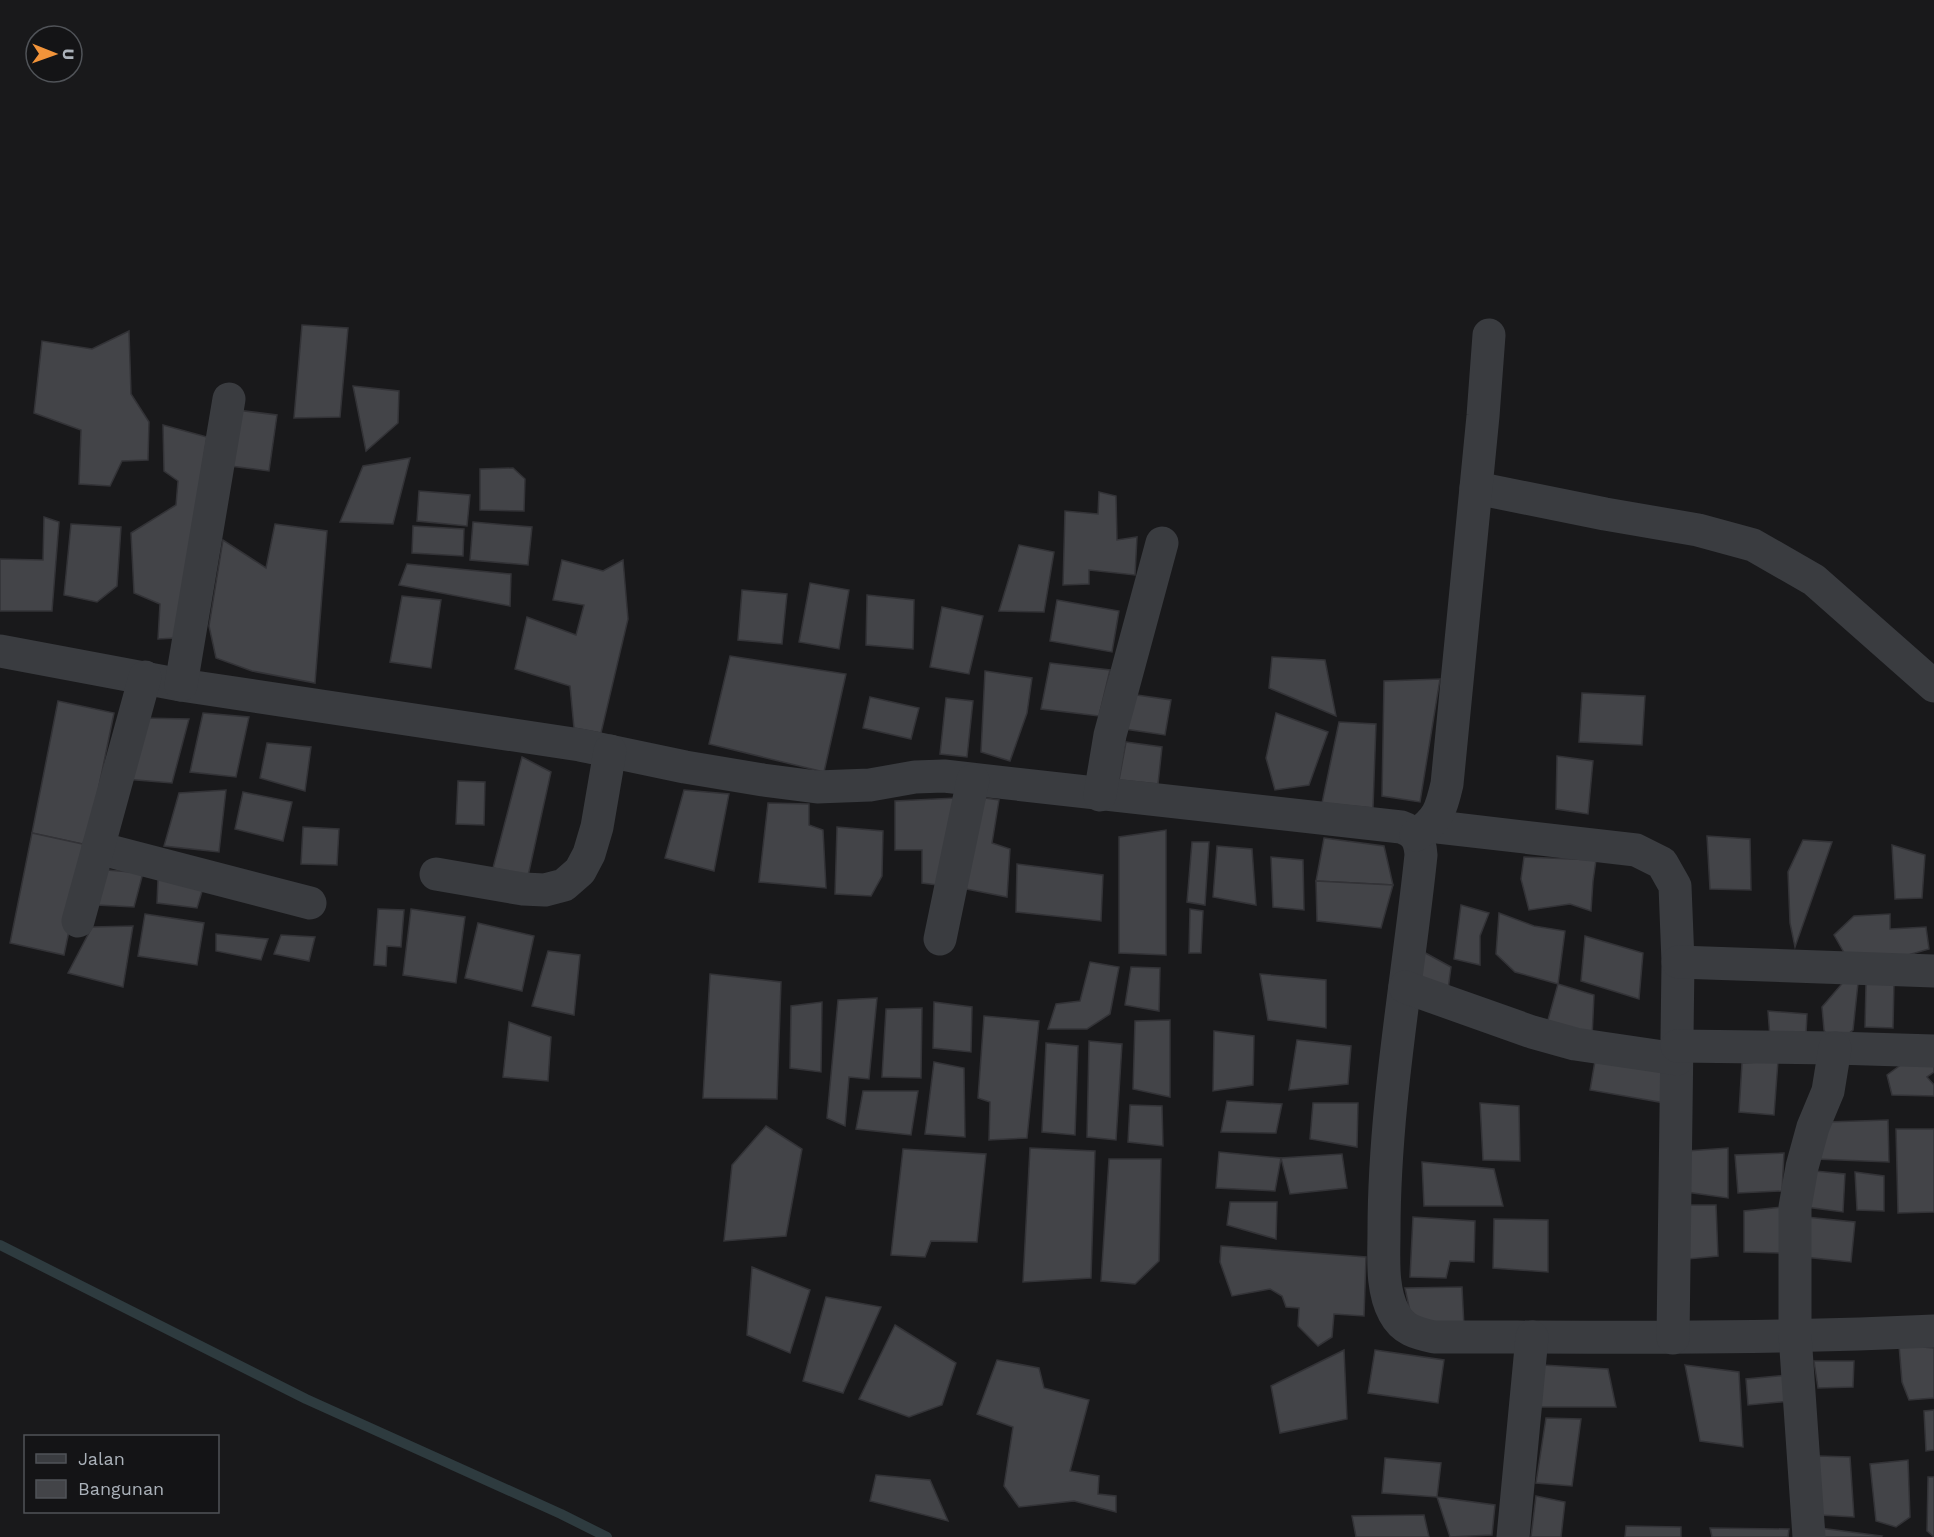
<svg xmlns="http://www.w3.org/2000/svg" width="1934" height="1537" viewBox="0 0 1934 1537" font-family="'Work Sans',sans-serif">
	<rect width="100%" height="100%" fill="#19191b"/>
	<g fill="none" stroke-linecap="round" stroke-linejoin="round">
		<polyline stroke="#2e3b3f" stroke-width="10" points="0,1245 306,1399 561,1514 607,1537"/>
	</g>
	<g fill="#434448" stroke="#333337" stroke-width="1.5">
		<polygon points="302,325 348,328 340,417 294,418"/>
		<polygon points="129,331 131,394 149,422 148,460 122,461 110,486 79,484 81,430 34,413 42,341 92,349"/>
		<polygon points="353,386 399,391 398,423 366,451"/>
		<polygon points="229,409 277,415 269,471 222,465"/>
		<polygon points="163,425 207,437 176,638 158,639 160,604 134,593 131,533 176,505 178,481 164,471"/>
		<polygon points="410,458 393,524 340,522 363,466"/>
		<polygon points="513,468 525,479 524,511 480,510 480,469"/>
		<polygon points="419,491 470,495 467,526 417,521"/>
		<polygon points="1099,492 1116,496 1117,540 1137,537 1135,575 1089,570 1089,584 1063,585 1065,511 1098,514"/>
		<polygon points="44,517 59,522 52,611 0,611 0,559 43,560"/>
		<polygon points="473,522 532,527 528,565 470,560"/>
		<polygon points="71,524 121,527 117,586 97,602 64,595"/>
		<polygon points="275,524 327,531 315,683 252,671 216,658 209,626 223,540 266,568"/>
		<polygon points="413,526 464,529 463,556 412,553"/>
		<polygon points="1019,545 1054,552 1044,612 999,611"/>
		<polygon points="562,560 603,571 623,560 628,619 601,733 574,728 570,686 515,669 527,617 576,635 584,605 553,600"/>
		<polygon points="407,564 511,574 510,606 399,585"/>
		<polygon points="810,583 849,590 839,649 799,642"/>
		<polygon points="742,590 787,594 782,644 738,640"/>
		<polygon points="867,595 914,600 913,649 866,645"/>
		<polygon points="402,596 441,600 431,668 390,662"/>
		<polygon points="1057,600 1119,611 1112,652 1050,641"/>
		<polygon points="942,607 983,616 969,674 930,667"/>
		<polygon points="730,656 846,674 824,772 709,744"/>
		<polygon points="1272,657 1325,660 1336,716 1269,688"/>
		<polygon points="1050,663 1110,670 1099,716 1041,709"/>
		<polygon points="985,671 1032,678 1027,713 1010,761 981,752"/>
		<polygon points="1440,679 1420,802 1382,796 1384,681"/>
		<polygon points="1123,693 1171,700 1165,735 1118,728"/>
		<polygon points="1582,693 1645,696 1642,745 1579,742"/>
		<polygon points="870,697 919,708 911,739 863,728"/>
		<polygon points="946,698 973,701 967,757 940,754"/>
		<polygon points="58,701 114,713 87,845 32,833"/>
		<polygon points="203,713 249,717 236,777 190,772"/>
		<polygon points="1276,713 1328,732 1309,785 1275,790 1266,758"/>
		<polygon points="143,718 189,719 172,783 125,779"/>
		<polygon points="1339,722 1376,724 1373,808 1322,803"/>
		<polygon points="1126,742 1162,747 1158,784 1119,780"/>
		<polygon points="267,743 311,747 305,791 260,778"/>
		<polygon points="1557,756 1593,761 1588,814 1556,809"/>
		<polygon points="522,757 551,772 528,876 493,868"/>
		<polygon points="458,781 485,782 484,825 456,824"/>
		<polygon points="226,790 219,852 164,846 179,793"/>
		<polygon points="684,790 729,794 714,871 665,858"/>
		<polygon points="243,792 292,802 283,841 235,829"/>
		<polygon points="956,798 937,885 922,883 922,850 895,850 895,801"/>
		<polygon points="985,798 999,800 992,843 1010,849 1007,897 961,888"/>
		<polygon points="768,803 809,804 809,825 823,830 826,888 759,882"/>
		<polygon points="303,827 339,829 337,865 301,864"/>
		<polygon points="837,827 883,831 882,876 871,896 835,894"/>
		<polygon points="1166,830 1166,955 1119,953 1119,837"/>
		<polygon points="32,833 87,845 64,955 10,943"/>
		<polygon points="1707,836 1750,839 1751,890 1710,889"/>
		<polygon points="1324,838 1384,846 1393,885 1316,881"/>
		<polygon points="1803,840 1832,842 1795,947 1790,923 1788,872"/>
		<polygon points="1192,842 1209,842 1205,905 1187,902"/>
		<polygon points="1892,845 1925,855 1922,898 1895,899"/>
		<polygon points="1217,846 1252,849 1256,905 1213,897"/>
		<polygon points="1271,857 1303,860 1304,910 1273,907"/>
		<polygon points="1524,857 1596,860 1593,881 1591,911 1570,904 1529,910 1521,879"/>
		<polygon points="1017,864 1103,875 1101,921 1016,912"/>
		<polygon points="107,870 143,873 134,907 97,905"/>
		<polygon points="158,879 203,888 197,908 157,903"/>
		<polygon points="1316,881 1393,885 1381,928 1317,921"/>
		<polygon points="1461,905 1489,913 1480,936 1480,965 1454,959"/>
		<polygon points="378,909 404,910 401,947 387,946 386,966 374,965"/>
		<polygon points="411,909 465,917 456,983 403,975"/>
		<polygon points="1190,909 1203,911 1201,953 1189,953"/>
		<polygon points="1499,913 1534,926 1565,931 1558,984 1515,972 1496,954"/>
		<polygon points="145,914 204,923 197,965 138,956"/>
		<polygon points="1890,914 1890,929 1926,927 1929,949 1908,955 1846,956 1834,935 1854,916"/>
		<polygon points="478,923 534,936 522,991 465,978"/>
		<polygon points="133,926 123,987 68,973 92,927"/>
		<polygon points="216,934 268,939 261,960 216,951"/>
		<polygon points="281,935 315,937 309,961 274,954"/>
		<polygon points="1585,936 1643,953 1639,999 1581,981"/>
		<polygon points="1420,950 1451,967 1448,990 1416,980"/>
		<polygon points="548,951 580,955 574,1015 532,1006"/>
		<polygon points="1090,962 1119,967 1110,1014 1087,1029 1048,1029 1056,1004 1080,1001"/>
		<polygon points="1131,967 1160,968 1159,1011 1125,1005"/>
		<polygon points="710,974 781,982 777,1099 703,1098"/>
		<polygon points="1260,974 1326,980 1326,1028 1268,1020"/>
		<polygon points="1846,979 1858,983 1853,1030 1843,1038 1829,1039 1824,1030 1822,1007"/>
		<polygon points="1894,982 1893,1028 1865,1027 1866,983"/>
		<polygon points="1558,984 1594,995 1592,1038 1546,1027"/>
		<polygon points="877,998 869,1079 849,1077 845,1126 827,1118 838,1000"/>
		<polygon points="822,1002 821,1072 790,1068 791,1006"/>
		<polygon points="934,1002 972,1007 971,1052 933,1048"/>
		<polygon points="922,1008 921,1078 882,1077 886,1009"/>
		<polygon points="1768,1011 1807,1014 1806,1034 1770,1038"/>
		<polygon points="984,1016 1039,1021 1027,1138 989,1140 990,1102 978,1098"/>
		<polygon points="1170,1020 1170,1097 1133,1089 1135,1021"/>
		<polygon points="509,1022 551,1037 548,1081 503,1077"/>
		<polygon points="1214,1031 1254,1036 1253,1085 1213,1091"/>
		<polygon points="1297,1040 1351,1046 1348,1084 1289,1090"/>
		<polygon points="1089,1041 1122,1044 1116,1140 1087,1137"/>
		<polygon points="1046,1043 1078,1046 1075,1135 1042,1132"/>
		<polygon points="1596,1055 1668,1067 1665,1103 1590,1090"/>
		<polygon points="1778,1061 1774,1115 1739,1112 1742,1063"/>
		<polygon points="934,1062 964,1068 965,1137 925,1134"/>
		<polygon points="1902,1064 1934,1065 1934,1072 1927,1077 1934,1085 1934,1096 1892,1095 1887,1075"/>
		<polygon points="863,1091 918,1091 911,1135 856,1129"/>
		<polygon points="1227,1101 1282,1104 1276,1133 1221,1132"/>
		<polygon points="1313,1103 1358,1103 1357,1147 1310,1139"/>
		<polygon points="1480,1103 1519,1106 1520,1161 1483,1160"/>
		<polygon points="1130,1105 1162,1106 1163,1146 1128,1142"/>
		<polygon points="1888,1120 1889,1162 1815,1159 1826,1122"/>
		<polygon points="766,1126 802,1149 786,1236 724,1241 732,1165"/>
		<polygon points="1896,1129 1934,1129 1934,1212 1898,1213"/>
		<polygon points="1030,1148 1095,1151 1091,1278 1023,1282"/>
		<polygon points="1728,1148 1728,1198 1686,1192 1687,1151"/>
		<polygon points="903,1149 986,1154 977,1242 931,1241 925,1257 891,1255"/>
		<polygon points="1219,1152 1281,1158 1275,1191 1216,1188"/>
		<polygon points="1784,1153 1782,1191 1738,1193 1735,1155"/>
		<polygon points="1342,1154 1347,1188 1290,1194 1281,1158"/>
		<polygon points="1109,1159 1161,1159 1159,1261 1135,1284 1101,1281"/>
		<polygon points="1422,1162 1494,1169 1503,1206 1424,1206"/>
		<polygon points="1815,1171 1845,1174 1843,1212 1806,1207"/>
		<polygon points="1855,1172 1884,1176 1884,1211 1857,1210"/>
		<polygon points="1230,1202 1277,1202 1276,1239 1227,1225"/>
		<polygon points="1690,1205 1716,1205 1718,1256 1688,1259"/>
		<polygon points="1782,1207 1785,1253 1744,1252 1744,1211"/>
		<polygon points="1413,1217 1475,1221 1474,1262 1450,1261 1446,1278 1410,1277"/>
		<polygon points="1806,1217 1855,1222 1851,1262 1804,1257"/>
		<polygon points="1494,1219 1548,1220 1548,1272 1493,1268"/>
		<polygon points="1221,1246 1366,1257 1364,1316 1334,1314 1332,1337 1318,1346 1298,1326 1299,1308 1286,1307 1282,1296 1270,1289 1232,1296 1220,1262"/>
		<polygon points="752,1267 810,1290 790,1353 747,1335"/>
		<polygon points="1462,1287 1464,1327 1412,1321 1405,1288"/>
		<polygon points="826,1297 881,1307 843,1393 803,1381"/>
		<polygon points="895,1325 956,1363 942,1405 909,1417 859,1399"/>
		<polygon points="1899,1345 1934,1348 1934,1398 1909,1400 1902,1382"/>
		<polygon points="1344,1350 1347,1419 1280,1433 1271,1386"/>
		<polygon points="1375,1350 1444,1360 1438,1403 1368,1393"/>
		<polygon points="997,1360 1039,1368 1044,1388 1089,1400 1070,1471 1099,1476 1098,1494 1116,1496 1116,1512 1074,1501 1019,1507 1004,1486 1013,1427 977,1414"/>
		<polygon points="1814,1361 1854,1361 1853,1387 1818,1388"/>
		<polygon points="1543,1365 1608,1369 1616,1407 1537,1407"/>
		<polygon points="1685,1365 1739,1372 1743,1447 1700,1441"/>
		<polygon points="1788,1375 1790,1401 1748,1405 1746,1379"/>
		<polygon points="1934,1410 1934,1450 1926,1451 1924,1411"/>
		<polygon points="1546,1418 1581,1419 1572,1486 1536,1483"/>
		<polygon points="1819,1456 1850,1457 1854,1517 1820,1515"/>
		<polygon points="1385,1458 1441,1463 1437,1497 1382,1493"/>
		<polygon points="1908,1460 1910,1517 1896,1527 1876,1521 1870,1464"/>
		<polygon points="876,1475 930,1480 948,1521 870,1501"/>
		<polygon points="1928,1477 1934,1477 1934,1537 1927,1531"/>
		<polygon points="1536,1496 1565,1502 1561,1537 1531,1537"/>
		<polygon points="1437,1497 1495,1505 1492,1535 1450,1537"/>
		<polygon points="1424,1515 1429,1537 1356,1537 1352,1516"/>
		<polygon points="1626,1526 1681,1527 1681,1537 1625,1537"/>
		<polygon points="1710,1528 1789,1529 1788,1537 1712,1537"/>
		<polygon points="1820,1528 1882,1536 1881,1537 1821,1537"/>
	</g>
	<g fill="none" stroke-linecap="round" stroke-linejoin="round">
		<g stroke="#3a3c40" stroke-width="33">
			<polyline points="1476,488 1605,514 1698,530 1753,545 1814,580 1934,686"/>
			<path d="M 0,651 L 181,685 L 580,745 L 685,767 L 763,780 L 817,787 L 870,785 L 915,777 L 944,776 L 1401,827 C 1416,832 1420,840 1421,855 C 1408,980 1384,1105 1384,1232 C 1384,1257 1381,1289 1394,1313 C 1403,1330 1416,1333 1434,1337 C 1601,1337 1767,1339 1934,1331"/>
			<polyline points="181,685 229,399"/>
			<polyline points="1100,795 1110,735 1162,543"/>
			<polyline points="1429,826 1636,850 1662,863 1675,886 1678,962 1673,1338"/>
			<path d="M 1416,835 C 1438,820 1441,810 1447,784 L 1483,416 L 1489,335"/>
			<polyline points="98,848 310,903"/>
			<polyline points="436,874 523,889 545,890 564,885 580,871 589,854 597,827 610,751"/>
			<polyline points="78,921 145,677"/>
			<polyline points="940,939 973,780"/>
			<polyline points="1678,962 1934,971"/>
			<polyline points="1405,987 1532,1032 1575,1044 1677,1059"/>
			<polyline points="1677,1046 1835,1048 1934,1051"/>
			<polyline points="1513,1537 1532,1337"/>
			<polyline points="1809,1537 1795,1335 1795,1207 1802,1167 1813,1127 1828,1091 1835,1048"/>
		</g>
	</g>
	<rect x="24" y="1435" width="195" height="78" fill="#141416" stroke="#505358" stroke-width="1.5"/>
	<rect x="36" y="1454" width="30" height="9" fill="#3a3c40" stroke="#505358" stroke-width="1.5"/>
	<text x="78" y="1465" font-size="18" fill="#abb2ba">Jalan</text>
	<rect x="36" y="1480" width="30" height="18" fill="#434448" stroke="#505358" stroke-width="1.5"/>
	<text x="78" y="1495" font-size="18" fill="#abb2ba">Bangunan</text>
	<g transform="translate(54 54) rotate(91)"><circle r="28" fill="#141416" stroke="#505358" stroke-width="1.5"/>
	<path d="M0-4.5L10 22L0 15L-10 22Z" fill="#f2943a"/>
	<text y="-9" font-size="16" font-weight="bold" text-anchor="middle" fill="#abb2ba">U</text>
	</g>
</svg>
